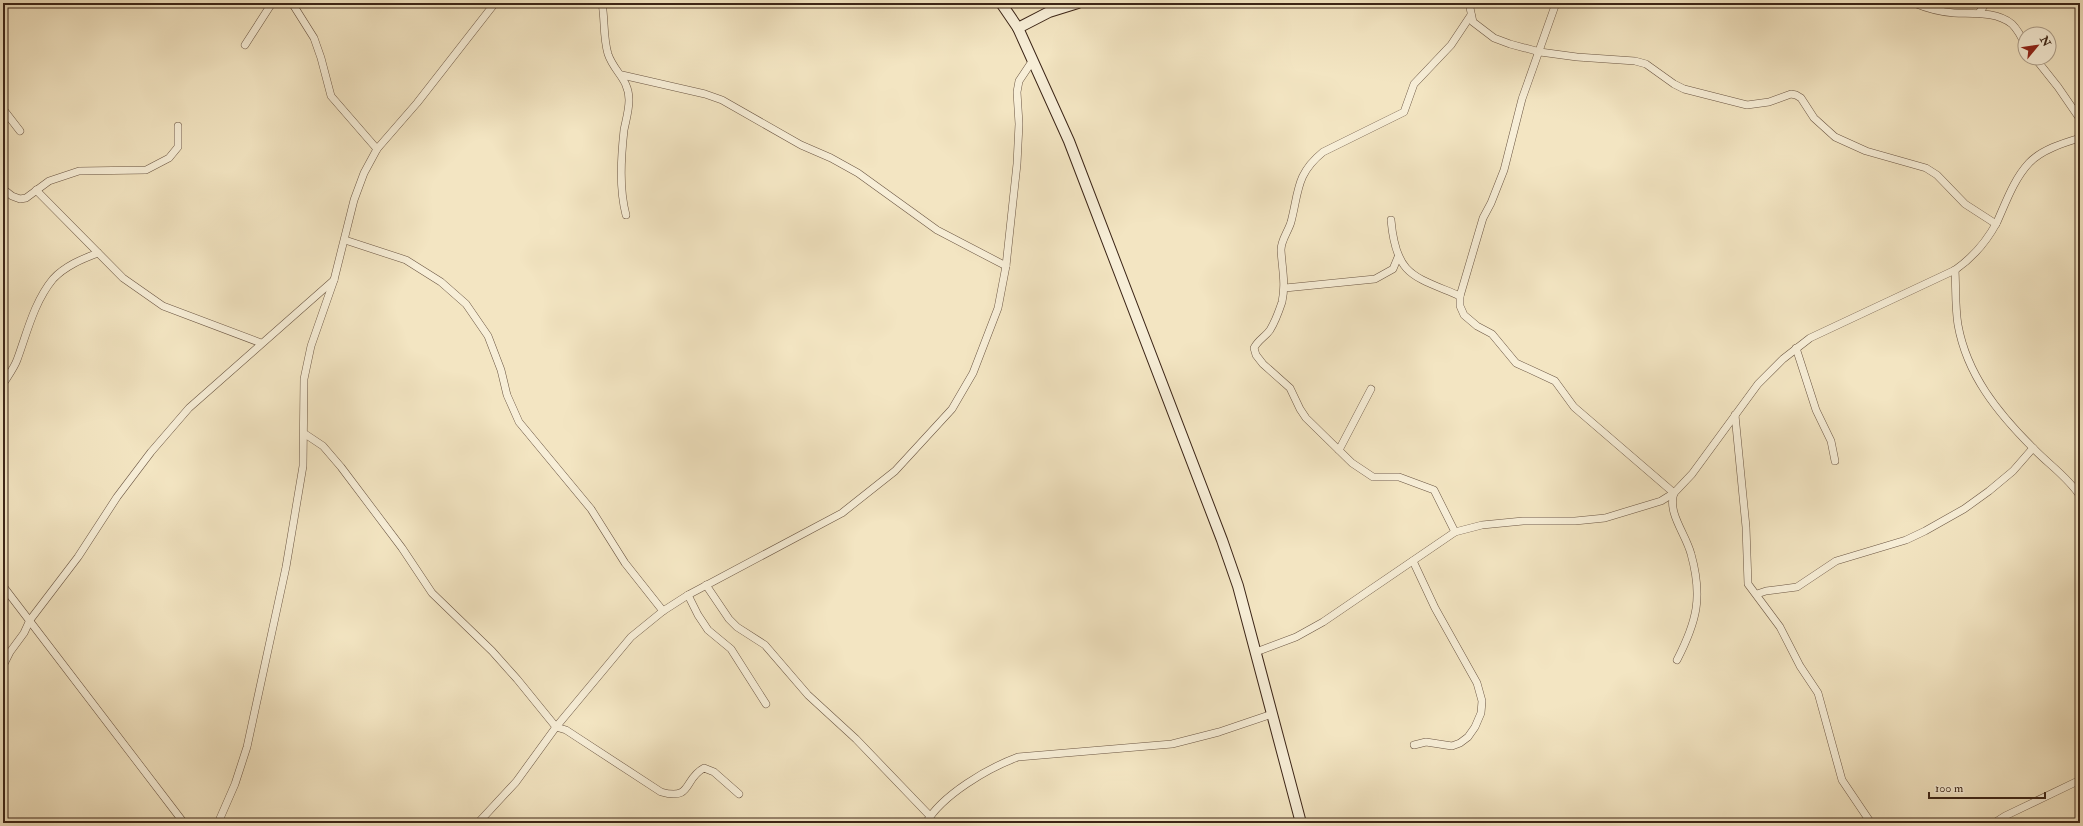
<svg xmlns="http://www.w3.org/2000/svg" width="2083" height="826" viewBox="0 0 2083 826" font-family="'IM FELL Double Pica',serif">
	<rect width="100%" height="100%" fill="#f3e5c2"/>
	<filter id="stains"><feTurbulence type="fractalNoise" baseFrequency=".005" numOctaves="4"/><feColorMatrix values="0 0 0 0 .2 0 0 0 0 .09 0 0 0 0 .02 0 0 0 .5 -.17"/></filter>
	<radialGradient id="worn" r=".72"><stop offset=".6" stop-color="#630" stop-opacity="0"/><stop offset="1" stop-color="#630" stop-opacity=".3"/></radialGradient>
	<g fill="none" stroke-linecap="round" stroke-linejoin="round">
		<g stroke="#6a5542" stroke-width="8">
			<g id="street">
				<polyline points="292,3 314,38 321,58 331,96 377,149"/>
				<path d="M 602,3 C 605,20 603,37 608,54 C 614,72 629,79 629,100 C 629,110 626,120 624,130 C 621,158 619,188 626,215"/>
				<polyline points="1469,3 1473,22 1494,38 1510,44 1540,52 1577,57 1635,61 1646,64 1674,84 1684,89 1747,105 1769,102 1791,94 1796,95 1801,98 1814,118 1835,137 1866,151 1926,168 1937,175 1965,204 1996,224"/>
				<path d="M 1556,3 L 1522,99 L 1504,170 L 1491,203 L 1483,218 L 1460,296 L 1460,306 L 1464,315 L 1477,326 L 1492,334 L 1516,363 L 1555,381 L 1574,407 L 1674,493 C 1667,513 1686,534 1691,554 C 1703,597 1697,621 1677,660"/>
				<path d="M 1914,3 C 1926,8 1941,12 1954,13 C 1972,14 1996,11 2012,24 C 2017,29 2022,38 2025,45"/>
				<polyline points="1979,13 1986,3"/>
				<polyline points="245,45 272,3"/>
				<polyline points="2035,58 2058,87 2080,119"/>
				<polyline points="622,75 705,94 722,100 801,145 831,158 858,173 937,230 1006,266"/>
				<polyline points="3,109 20,131"/>
				<polyline points="3,189 12,196 20,199 26,198 49,181 79,171 146,170 169,158 178,147 178,126"/>
				<polyline points="36,190 123,278 163,306 261,343"/>
				<path d="M 1391,220 C 1396,276 1413,276 1460,296"/>
				<polyline points="345,240 406,260 441,282 466,304 488,336 501,370 507,395 519,422 591,509 625,563 663,611"/>
				<path d="M 1955,270 C 1956,287 1955,307 1958,325 C 1967,375 1998,413 2033,448 C 2048,464 2068,477 2080,496"/>
				<polyline points="1285,288 1375,279 1393,269 1398,257"/>
				<polyline points="1796,348 1816,410 1831,441 1835,461"/>
				<path d="M 3,384 C 8,376 14,368 17,360 C 27,333 34,302 53,279 C 65,266 82,259 98,253"/>
				<polyline points="1735,415 1746,527 1748,584 1780,627 1800,666 1818,693 1842,780 1871,823"/>
				<path d="M 305,434 L 323,446 L 341,467 L 402,548 L 432,593 L 492,651 L 517,679 L 556,727 L 566,730 L 661,792 C 693,801 683,779 704,768 L 714,772 L 739,794"/>
				<polyline points="1339,450 1371,389"/>
				<path d="M 1455,532 L 1434,490 L 1399,477 L 1373,477 L 1352,463 L 1306,418 L 1300,409 L 1290,388 L 1263,364 L 1256,355 L 1254,348 C 1258,340 1265,337 1270,330 C 1275,322 1279,311 1282,302 C 1286,284 1282,268 1281,250 C 1281,240 1288,232 1291,222 C 1299,191 1296,174 1323,152 L 1404,112 L 1414,84 L 1451,45 L 1471,15"/>
				<polyline points="1413,561 1435,608 1477,683 1482,701 1481,713 1475,727 1468,737 1460,743 1452,746 1426,742 1414,745"/>
				<polyline points="706,585 729,619 737,627 765,645 808,695 856,739 930,816"/>
				<polyline points="3,586 184,823"/>
				<polyline points="1757,594 1766,591 1797,587 1836,561 1906,540 1925,531 1964,509 1989,491 2013,471 2033,448"/>
				<polyline points="688,595 698,615 708,630 731,649 766,704"/>
				<path d="M 1256,652 L 1296,637 L 1323,622 L 1455,532 L 1482,525 L 1523,521 L 1575,521 L 1605,518 L 1661,501 L 1674,493 L 1692,474 L 1758,384 L 1783,359 L 1810,338 L 1955,270 C 1972,258 1987,241 1997,222 C 2006,202 2014,179 2029,163 C 2041,150 2063,143 2080,138"/>
				<polyline points="3,666 10,652 24,633 30,620 78,557 117,497 151,452 189,408 334,280"/>
				<polyline points="218,823 235,784 247,747 286,567 303,466 304,379 311,346 334,280 354,200 364,173 377,149 417,103 495,3"/>
				<polyline points="478,823 516,782 556,727 631,637 663,611 688,595 842,513 895,471 952,409 973,373 998,308 1006,266 1017,164 1019,124 1017,92 1019,81 1033,60"/>
				<path d="M 926,823 C 942,795 988,768 1018,757 L 1172,744 L 1219,732 L 1272,714"/>
				<polyline points="1597,823 1607,823"/>
				<polyline points="1994,823 2005,816 2080,780"/>
			</g>
		</g>
		<g stroke="#3c2517" stroke-width="12">
			<g id="secondary">
				<polyline points="1001,3 1018,28 1069,141 1222,540 1238,586 1301,823"/>
				<polyline points="1018,28 1049,12 1078,3"/>
			</g>
		</g>
		<use href="#street" stroke="#f7eed7" stroke-width="7"/>
		<use href="#secondary" stroke="#f7eed7" stroke-width="10"/>
	</g>
	<rect width="2083" height="826" fill="none" stroke="#f3e5c2" stroke-width="16"/>
	<rect x="4" y="4" width="2075" height="818" fill="none" stroke="#3c2517" stroke-width="2"/>
	<rect x="8" y="8" width="2067" height="810" fill="none" stroke="#3c2517"/>
	<g transform="translate(2037 46) rotate(61)"><circle r="19" fill="#f7eed7" stroke="#ac9e8a"/>
	<path d="M0-3L7 15L0 10L-7 15Z" fill="#8f2418"/>
	<text y="-6" font-size="11" font-weight="bold" text-anchor="middle" fill="#3c2517">N</text>
	</g>
	<path d="M1929 792v6h116v-6" fill="none" stroke="#3c2517" stroke-width="2"/>
	<text x="1935" y="792" font-size="12" fill="#3c2517" stroke="#f7eed7" stroke-width="3" paint-order="stroke">100 m</text>
	<rect width="100%" height="100%" filter="url(#stains)"/>
	<rect width="100%" height="100%" fill="url(#worn)"/>
</svg>
